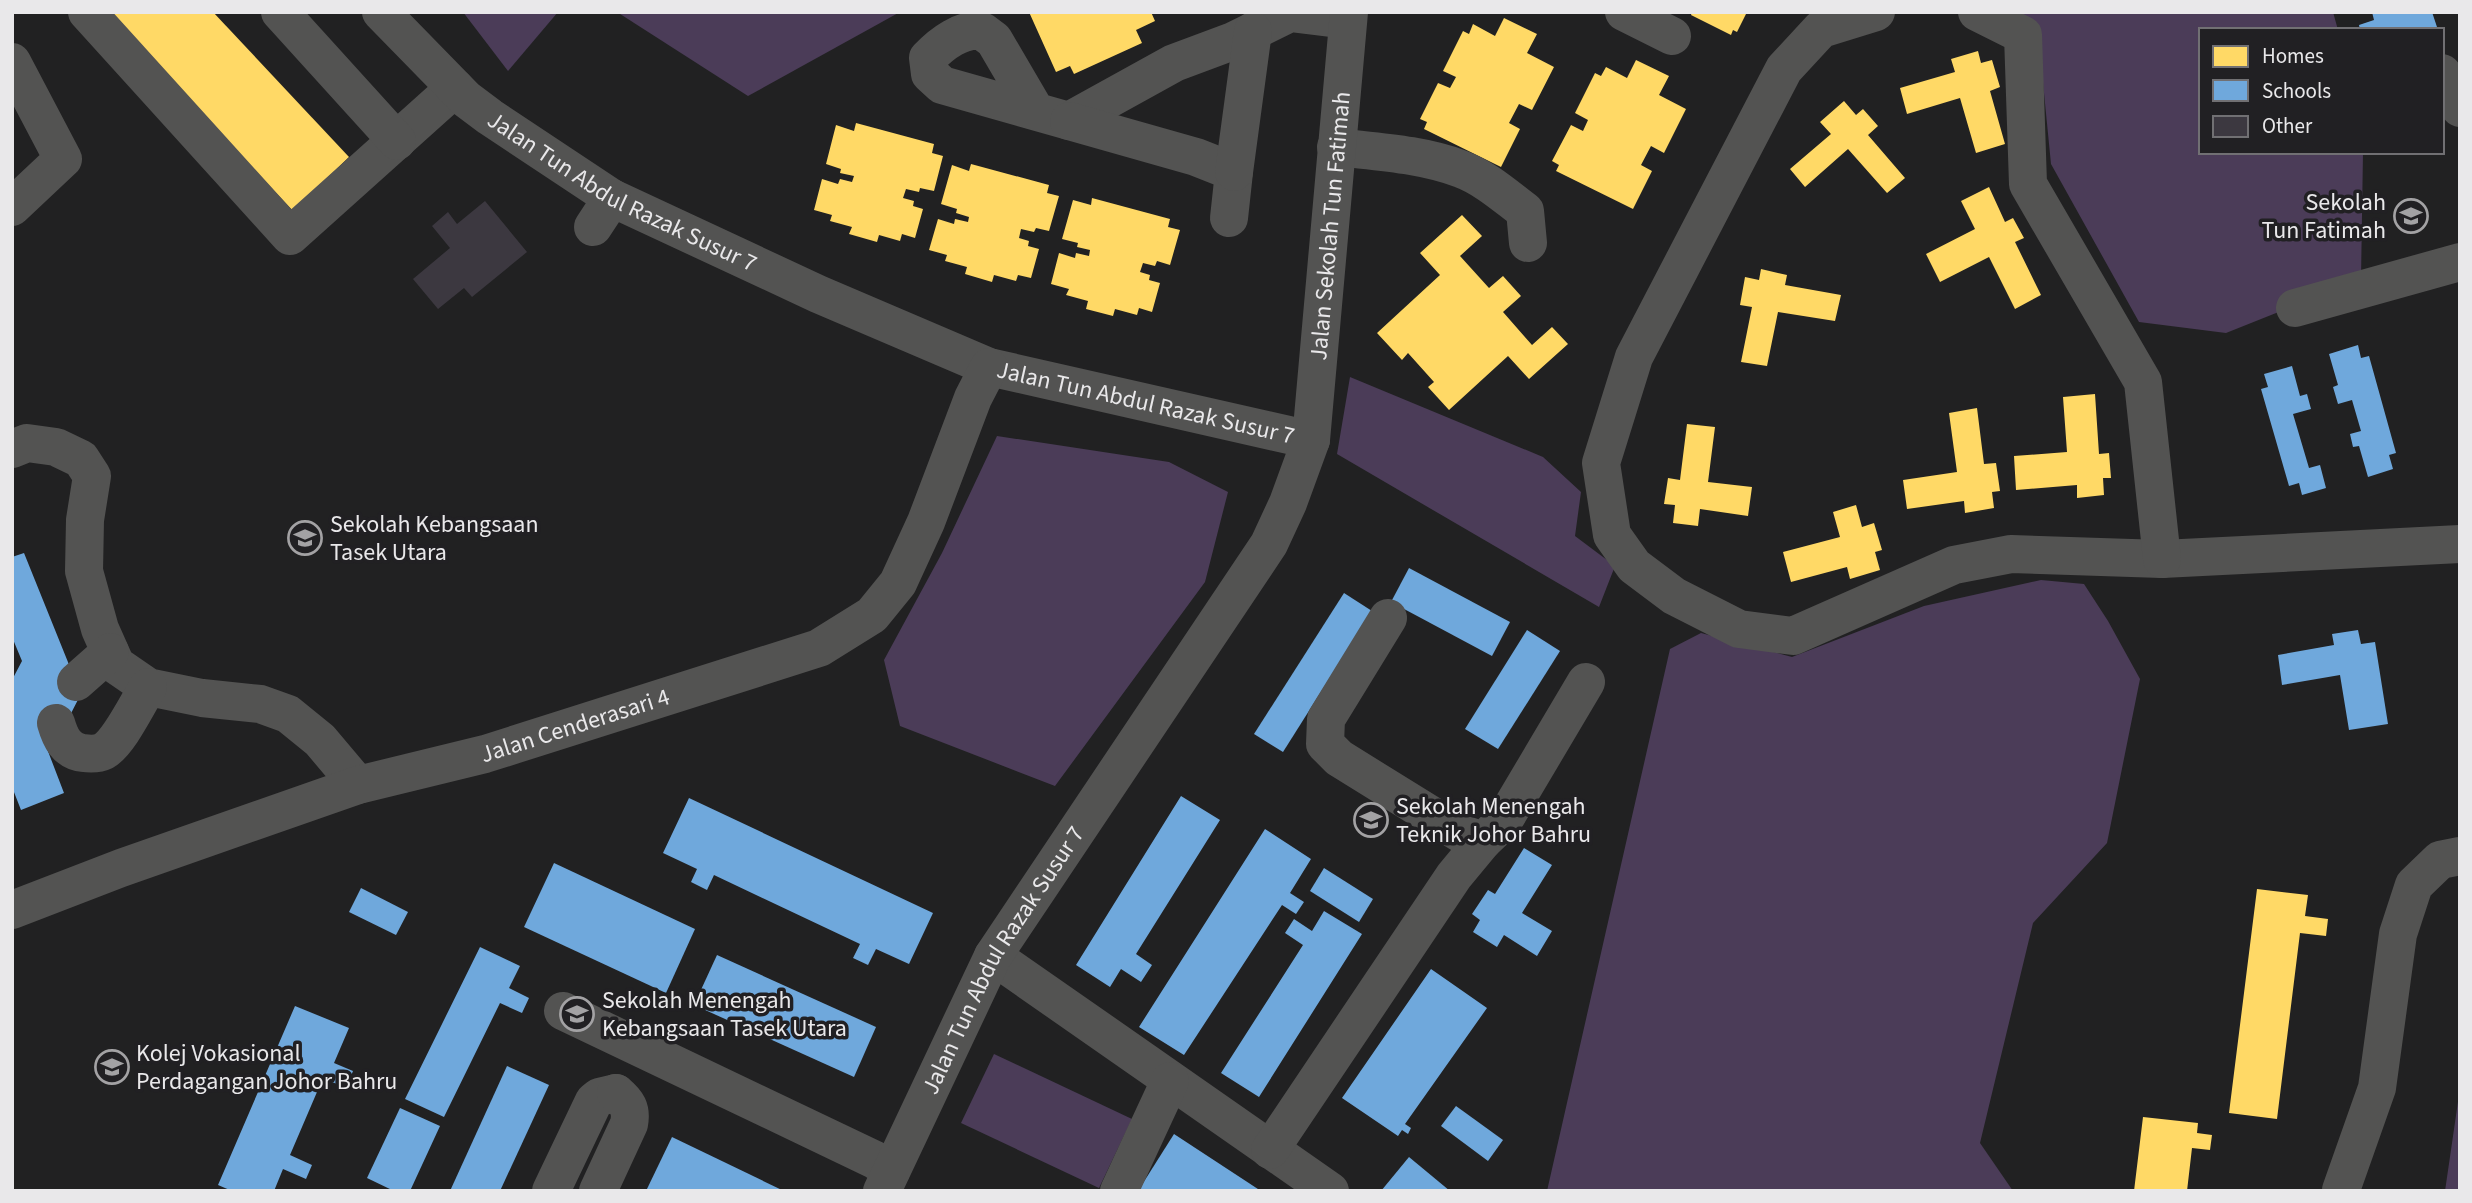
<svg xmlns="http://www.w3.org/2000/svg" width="2472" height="1203" viewBox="0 0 2472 1203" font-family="'Source Sans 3',sans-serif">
	<rect width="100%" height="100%" fill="#212122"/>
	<g fill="#4b3c58">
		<polygon points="463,12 558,12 508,71"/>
		<polygon points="617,12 900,12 748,96"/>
		<polygon points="2005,12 2333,12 2338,30 2201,30 2201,152 2363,152 2361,279 2226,333 2139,322 2051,164 2038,32"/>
		<polygon points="1350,377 1543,457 1581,492 1575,536 1615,566 1599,607 1337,454"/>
		<polygon points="997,436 1169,462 1228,492 1205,582 1055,786 900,726 884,660 942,553"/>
		<polygon points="2041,580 2084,584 2108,621 2140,679 2107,843 2033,923 1980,1143 2013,1191 1547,1191 1670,649 1701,633 1792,657 1924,606"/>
		<polygon points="994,1054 1132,1119 1099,1188 961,1123"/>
		<polygon points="2460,1088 2460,1191 2445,1191"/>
	</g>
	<g fill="#ffd966">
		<polygon points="106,12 213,12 349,157 293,211"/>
		<polygon points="1029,12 1151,12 1155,21 1136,30 1142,43 1074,74 1070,66 1056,72"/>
		<polygon points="1692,12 1747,12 1737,32 1733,30 1731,35 1691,15"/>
		<polygon points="1504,18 1537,34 1527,53 1554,67 1532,110 1519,104 1509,123 1520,129 1501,167 1424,129 1427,122 1420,119 1438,83 1450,88 1456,77 1443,71 1463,31 1469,34 1473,24 1495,36"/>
		<polygon points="1978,51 1981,63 1992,60 2000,87 1990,91 2005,144 1976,153 1960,98 1907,114 1900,88 1955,72 1951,59"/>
		<polygon points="1636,60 1669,76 1659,95 1686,109 1664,153 1651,146 1641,165 1652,171 1633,209 1556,171 1559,165 1552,161 1571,125 1583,131 1588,120 1575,113 1595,73 1601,76 1606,67 1627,78"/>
		<polygon points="1844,101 1856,115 1863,109 1878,126 1868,135 1905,178 1887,193 1848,149 1805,187 1790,169 1831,134 1820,122"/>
		<polygon points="856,123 934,144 932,153 943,156 934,191 920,188 919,192 906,189 903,198 914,201 913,206 923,209 915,238 902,234 900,241 879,235 877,242 849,234 852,227 830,221 832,215 814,210 822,179 838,184 840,179 852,182 854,176 840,173 841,169 826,164 836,125 854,131"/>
		<polygon points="971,164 1049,185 1047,193 1059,196 1049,231 1036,228 1034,232 1021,229 1019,238 1029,241 1028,246 1039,249 1031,278 1018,275 1016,281 994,275 992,282 965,274 967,267 945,261 947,255 929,250 938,219 954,224 955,219 968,222 969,217 956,213 957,209 941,204 952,165 969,171"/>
		<polygon points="1989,187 2005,222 2013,218 2024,238 2015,242 2041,295 2015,309 1989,257 1940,282 1926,254 1975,229 1961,201"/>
		<polygon points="1092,198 1170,219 1168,227 1180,230 1170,265 1157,261 1155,266 1143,263 1140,272 1150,275 1149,280 1160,283 1152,312 1139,308 1137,315 1115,309 1113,316 1086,309 1088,301 1066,295 1069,289 1051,284 1059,253 1075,258 1076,253 1089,256 1090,250 1077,247 1078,243 1062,239 1073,200 1091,205"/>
		<polygon points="1462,215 1482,236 1460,256 1489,288 1503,276 1521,296 1503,312 1532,345 1552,327 1568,344 1529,379 1508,356 1449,410 1428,387 1434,382 1408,353 1402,360 1377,333 1440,275 1420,253"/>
		<polygon points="1761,269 1787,275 1785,285 1841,295 1835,321 1778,312 1767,366 1741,362 1752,307 1740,305 1745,277 1759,280"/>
		<polygon points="2095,394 2099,454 2109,453 2111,478 2103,478 2104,495 2077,498 2077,485 2016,490 2014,456 2067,452 2063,397"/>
		<polygon points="1977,408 1984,464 1996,463 2000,491 1992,492 1994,508 1965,513 1964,501 1907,509 1903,480 1957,472 1949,413"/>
		<polygon points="1687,424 1715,427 1708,482 1752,487 1748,516 1700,509 1698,526 1673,523 1675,505 1664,504 1668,478 1680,480"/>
		<polygon points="1856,505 1862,527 1874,523 1882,550 1875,552 1880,570 1850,579 1847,567 1791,582 1783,552 1840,537 1833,512"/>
		<polygon points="2257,889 2308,895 2305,916 2328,919 2326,936 2300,933 2277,1119 2229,1113"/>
		<polygon points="2143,1117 2198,1123 2197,1133 2212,1135 2210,1150 2192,1148 2187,1191 2134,1191"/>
	</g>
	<g fill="#6fa8dc">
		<polygon points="2372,12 2432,12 2438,30 2360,30 2359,25 2374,20"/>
		<polygon points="2358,345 2361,358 2369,356 2396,453 2389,455 2393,469 2368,477 2359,446 2353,447 2350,434 2361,431 2352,400 2338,404 2333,387 2338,385 2329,354"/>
		<polygon points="2292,366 2300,396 2307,394 2311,409 2293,414 2309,468 2320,465 2326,488 2302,495 2299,483 2289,486 2261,389 2268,387 2264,374"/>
		<polygon points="24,553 76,682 85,686 64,727 41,733 64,793 21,810 12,787 12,680 22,661 12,637 12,557"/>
		<polygon points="1409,568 1510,622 1492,656 1391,602"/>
		<polygon points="1344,593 1372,611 1283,752 1254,734"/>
		<polygon points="1527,630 1560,651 1498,749 1465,729"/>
		<polygon points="2358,630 2361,644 2375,642 2388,724 2349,730 2340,675 2282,685 2278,655 2334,645 2332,634"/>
		<polygon points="1181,796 1220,820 1136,954 1152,965 1141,982 1121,969 1110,987 1076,965"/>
		<polygon points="689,798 933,913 909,964 876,949 868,965 853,958 860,944 714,875 707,890 691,882 697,869 663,853"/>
		<polygon points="1265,829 1311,859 1290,893 1304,902 1296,914 1282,905 1184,1055 1139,1027"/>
		<polygon points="1524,848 1552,865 1522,913 1552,931 1537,956 1504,935 1497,947 1473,932 1480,920 1472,914 1488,890 1495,894"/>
		<polygon points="554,863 695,929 666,993 524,927"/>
		<polygon points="1324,868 1373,899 1359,922 1310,891"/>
		<polygon points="361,888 408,912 396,935 349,912"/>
		<polygon points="1324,911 1362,934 1259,1097 1221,1073 1303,945 1285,933 1294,919 1312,931"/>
		<polygon points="480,947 520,966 509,988 529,998 522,1013 500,1003 444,1117 405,1099"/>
		<polygon points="717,955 876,1027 854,1077 694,1005"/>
		<polygon points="1431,969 1487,1008 1405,1124 1411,1128 1408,1134 1402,1130 1398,1136 1342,1098"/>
		<polygon points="295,1006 349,1028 334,1063 353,1071 346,1088 323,1078 290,1155 312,1165 306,1179 283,1169 274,1191 232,1191 218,1185"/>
		<polygon points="507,1066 549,1085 500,1191 450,1191"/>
		<polygon points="1456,1106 1503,1140 1488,1161 1441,1126"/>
		<polygon points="400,1108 440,1126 410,1191 394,1191 367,1178"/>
		<polygon points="1174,1134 1261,1191 1138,1191"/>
		<polygon points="672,1137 784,1191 646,1191"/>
		<polygon points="1409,1157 1450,1191 1381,1191"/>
	</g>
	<polygon fill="#3c3840" points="485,201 527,252 472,297 464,288 438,309 413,279 450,248 432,226 448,212 457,224"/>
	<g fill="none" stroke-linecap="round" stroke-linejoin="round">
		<g stroke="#535352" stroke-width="38">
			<polyline points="87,12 290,236 455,88"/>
			<polyline points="280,12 397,141"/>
			<path id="s1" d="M 381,12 L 466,99 L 490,117 L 612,198 L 818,294 L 989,367 L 1311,440"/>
			<polyline points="1624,12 1672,36"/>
			<polyline points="1876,12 1821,29 1784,69 1634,357 1601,463 1612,535 1634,566 1674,596 1739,629 1793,636 1954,565 2011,554 2162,559 2460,544"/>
			<polyline points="1977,12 2023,35 2028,184 2143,382 2162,559"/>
			<polyline points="12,62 63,159 12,207"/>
			<polyline points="2442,73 2454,89 2460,108"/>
			<path d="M 1035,110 L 994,40 L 982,31 C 962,28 941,44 928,58 L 930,74 L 942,85 L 1069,121 L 1174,63 L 1233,41 L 1290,13 L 1347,20"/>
			<polyline points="1069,121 1196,157 1234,172 1229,218"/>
			<path d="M 1336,147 C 1378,152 1421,154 1461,169 C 1485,178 1505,196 1525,211 L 1528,243"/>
			<polyline points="1234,172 1253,31"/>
			<polyline points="593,227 612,198"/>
			<polyline points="2295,308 2460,262"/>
			<polyline points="12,449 27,443 56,447 81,459 92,476 85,520 84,571 100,629 116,665 148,687 202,698 260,704 288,714 320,740 358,785"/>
			<polyline points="1388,618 1326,719 1325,744 1339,758 1460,833 1483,841 1503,822 1586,682"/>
			<polyline points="76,682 110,652"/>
			<path d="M 56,723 C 60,737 66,751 83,753 C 90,754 98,754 104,751 C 120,741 137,704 148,687"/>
			<path id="s2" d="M 12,910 L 121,868 L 358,785 L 485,754 L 819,648 L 872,615 L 898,583 L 926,522 L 973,398 L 989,367"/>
			<polyline points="993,956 1330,1191"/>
			<polyline points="563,1011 875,1160 891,1171"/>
			<polyline points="1270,1150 1454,876 1483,841"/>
			<polyline points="2341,1190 2377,1088 2398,934 2414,885 2440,860 2460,856"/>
			<polyline points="551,1191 594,1101 599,1097 616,1093"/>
			<path d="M 598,1191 L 629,1124 C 632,1109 627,1102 616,1093"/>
			<path id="s3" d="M 882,1191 L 993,956 L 1269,544 L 1288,503 L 1311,440 L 1349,12"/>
			<polyline points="1119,1191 1170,1081"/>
		</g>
	</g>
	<defs>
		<g id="school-ring" transform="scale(1.75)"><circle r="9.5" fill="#212023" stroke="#a3a2a4" stroke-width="1.5"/><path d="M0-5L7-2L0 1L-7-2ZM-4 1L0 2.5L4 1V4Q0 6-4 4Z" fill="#a3a2a4"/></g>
		<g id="university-ring" transform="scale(1.75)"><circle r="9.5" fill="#212023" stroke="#a3a2a4" stroke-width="1.5"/><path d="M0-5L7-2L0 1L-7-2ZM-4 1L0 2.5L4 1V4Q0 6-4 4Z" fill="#a3a2a4"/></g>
	</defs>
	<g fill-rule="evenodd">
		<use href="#school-ring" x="2411" y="216"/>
		<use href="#school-ring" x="305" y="538"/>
		<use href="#university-ring" x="1371" y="820"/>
		<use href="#school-ring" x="577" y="1014"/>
		<use href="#university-ring" x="112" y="1067"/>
	</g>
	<g text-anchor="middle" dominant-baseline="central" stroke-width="7" stroke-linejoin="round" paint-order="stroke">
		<g font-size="24" fill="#e9e8ea" stroke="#212023">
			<text stroke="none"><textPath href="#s1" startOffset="304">Jalan Tun Abdul Razak Susur 7</textPath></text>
			<text stroke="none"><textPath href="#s3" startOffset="1083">Jalan Sekolah Tun Fatimah</textPath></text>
			<text stroke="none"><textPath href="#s1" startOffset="872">Jalan Tun Abdul Razak Susur 7</textPath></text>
			<text stroke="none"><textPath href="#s2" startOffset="593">Jalan Cenderasari 4</textPath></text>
			<text stroke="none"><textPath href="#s3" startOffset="261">Jalan Tun Abdul Razak Susur 7</textPath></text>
		</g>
		<g font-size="24" fill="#e9e8ea" stroke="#212023" text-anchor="start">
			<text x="2386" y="202" text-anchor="end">Sekolah<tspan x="2386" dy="28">Tun Fatimah</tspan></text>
			<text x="330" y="524">Sekolah Kebangsaan<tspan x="330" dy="28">Tasek Utara</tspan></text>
			<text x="1396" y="806">Sekolah Menengah<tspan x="1396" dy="28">Teknik Johor Bahru</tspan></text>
			<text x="602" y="1000">Sekolah Menengah<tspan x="602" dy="28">Kebangsaan Tasek Utara</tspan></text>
			<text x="136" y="1053">Kolej Vokasional<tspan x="136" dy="28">Perdagangan Johor Bahru</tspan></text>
		</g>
	</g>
	<rect width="2472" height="1203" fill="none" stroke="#e9e8ea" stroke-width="28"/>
	<rect x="2199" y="28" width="245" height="126" fill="#212023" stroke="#717073" stroke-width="2"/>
	<rect x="2213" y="46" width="35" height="21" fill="#ffd966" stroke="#717073" stroke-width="2"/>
	<text x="2262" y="63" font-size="21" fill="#e9e8ea">Homes</text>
	<rect x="2213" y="80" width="35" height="21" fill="#6fa8dc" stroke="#717073" stroke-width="2"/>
	<text x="2262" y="98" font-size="21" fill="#e9e8ea">Schools</text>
	<rect x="2213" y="116" width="35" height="21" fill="#3c3840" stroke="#717073" stroke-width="2"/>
	<text x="2262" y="133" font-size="21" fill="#e9e8ea">Other</text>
</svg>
